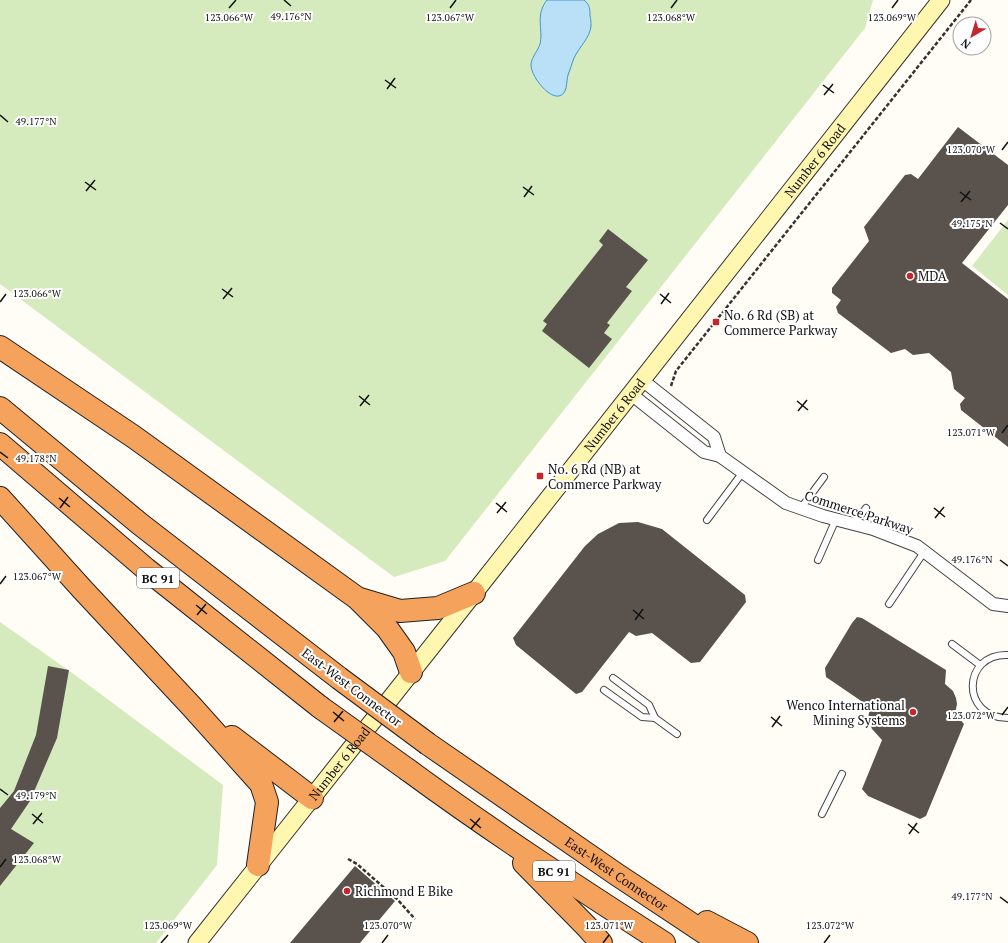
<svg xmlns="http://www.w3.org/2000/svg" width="1008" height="943" viewBox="0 0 1008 943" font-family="'PT Serif',serif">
	<rect width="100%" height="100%" fill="#fffdf5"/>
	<g fill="#d5ebbd">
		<polygon points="0,0 873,0 865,28 445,561 394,577 0,284"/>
		<polygon points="1008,220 1008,295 972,266"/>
		<polygon points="0,622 75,675 223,785 217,865 156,943 0,943"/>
	</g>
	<path fill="#b9e0f7" stroke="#3f96cf" d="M 547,0 L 584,0 C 590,5 590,9 590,16 C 591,19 591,23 591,26 C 590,38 579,47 574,58 C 572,63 570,70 568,75 C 566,82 568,94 559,96 C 547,98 530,74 531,64 C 532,56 538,51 540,44 C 541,42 540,40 541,38 C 541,23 537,13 547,0 Z"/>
	<g fill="#5a524d">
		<polygon points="958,127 1008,165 1008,205 962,263 1008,299 1008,447 961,410 960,404 965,398 954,389 951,372 929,353 913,355 905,349 891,353 838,313 836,307 841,300 832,293 832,288 869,241 864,227 905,175 911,174 918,179"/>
		<polygon points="608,229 648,260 626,287 632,291 607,323 610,325 604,333 612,339 589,368 542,331 547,324 543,321 603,245 599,241"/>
		<polygon points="638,522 662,529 745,595 746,602 700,662 691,663 652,633 636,636 629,632 582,692 576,694 516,645 513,638 585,546 598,534 619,523"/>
		<polygon points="857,617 862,618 946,670 945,684 953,691 956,698 957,704 955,714 964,724 926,816 920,819 868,796 862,789 882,740 872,729 868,719 870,707 826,677 825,668 852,623"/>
		<polygon points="48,666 69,670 57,738 30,801 11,829 34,843 0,886 0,808 14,791 36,735"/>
		<polygon points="355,866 395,901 360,943 290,943"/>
	</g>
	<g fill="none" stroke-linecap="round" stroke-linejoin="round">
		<g stroke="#444" stroke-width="8">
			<g id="service">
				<polyline points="801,508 824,477"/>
				<polyline points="707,520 743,472"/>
				<polyline points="854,524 866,508"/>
				<polyline points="818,560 836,519"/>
				<polyline points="889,604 924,552"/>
				<polyline points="952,644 980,665"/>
				<path d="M 1008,655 C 962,653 960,718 1008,718"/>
				<polyline points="613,678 649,705 655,718"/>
				<polyline points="604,690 642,717 655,718 677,734"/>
				<polyline points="822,814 842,774"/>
			</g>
		</g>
		<g stroke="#444" stroke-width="14">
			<g id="minor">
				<polyline points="642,380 714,437 720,456"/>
				<polyline points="631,394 704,452 720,456 786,503 823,516 873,529 917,546 993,604 1008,606"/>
			</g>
		</g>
		<g stroke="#333" stroke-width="19">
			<g id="secondary">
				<path id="s1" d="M 197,943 L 474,593 L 941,0"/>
			</g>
		</g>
		<g stroke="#222" stroke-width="24">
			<g id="motorway">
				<polyline points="0,347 134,437 357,598 387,628 404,652 411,672"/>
				<polyline points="0,408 140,524 339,678"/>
				<polyline points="0,444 146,569 320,707"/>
				<polyline points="0,498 82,589 193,708 261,784 267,802 258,865"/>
				<polyline points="360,599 400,611 438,608 474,593"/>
				<polyline points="232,737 312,798"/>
				<path id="s2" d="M 428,744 L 616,874 L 720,943"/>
				<path d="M 408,770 C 491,831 577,887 664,943"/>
				<polyline points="524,863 587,927 601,943"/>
				<polyline points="707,922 747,943"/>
			</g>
		</g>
		<g stroke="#333" stroke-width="2.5" stroke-dasharray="4 2" stroke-linecap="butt">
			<polyline points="671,386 676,371 971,0"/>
			<polyline points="348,859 357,864 397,899 415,919"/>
		</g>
		<use href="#service" stroke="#fff" stroke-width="6"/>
		<use href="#minor" stroke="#fff" stroke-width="12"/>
		<use href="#secondary" stroke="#fff6b0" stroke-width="17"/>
		<use href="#motorway" stroke="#f5a25d" stroke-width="22"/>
		<g stroke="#222" stroke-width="24" stroke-linecap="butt">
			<g id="motorway-bridge">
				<polyline points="339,678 428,744"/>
				<polyline points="320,707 408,770"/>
			</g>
		</g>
		<use href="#motorway-bridge" stroke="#f5a25d" stroke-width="22"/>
	</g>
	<path fill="none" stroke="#111" stroke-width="1.5" d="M 284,0 L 291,6M 229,8 L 236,0M 450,8 L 456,0M 671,8 L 677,0M 892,8 L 898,0M 385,80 L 396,88M 823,85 L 834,93M 387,89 L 395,78M 824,95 L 833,84M 0,115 L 8,122M 1002,150 L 1008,142M 85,182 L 96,190M 523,187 L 534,195M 86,191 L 95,180M 960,192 L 971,200M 524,197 L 532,186M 961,202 L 970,191M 1000,223 L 1008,229M 222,289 L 233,297M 660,294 L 671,303M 223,299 L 232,288M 0,302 L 6,294M 661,304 L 669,293M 359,396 L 370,405M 797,401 L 808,410M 360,406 L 369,395M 798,411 L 807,400M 1002,433 L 1008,425M 0,452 L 8,458M 59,498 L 70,507M 496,503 L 507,512M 60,508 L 68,497M 934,508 L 945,517M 497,513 L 506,502M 935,518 L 944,507M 1000,560 L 1008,566M 0,584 L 6,576M 196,605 L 207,614M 633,610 L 644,619M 197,615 L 206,604M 635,620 L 643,609M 333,712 L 344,721M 1002,715 L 1008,707M 771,717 L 782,726M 334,722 L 343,711M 772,727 L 780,716M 0,789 L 8,795M 32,814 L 43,823M 470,819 L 481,828M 33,824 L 42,813M 908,824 L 919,833M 471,829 L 480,818M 909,834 L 917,823M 0,867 L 6,859M 1000,897 L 1008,903M 161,943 L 168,935M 382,943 L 388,935M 603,943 L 609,935M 824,943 L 830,935"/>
	<g fill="#c4262e" stroke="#fff" stroke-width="1.5">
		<circle cx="910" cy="276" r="4"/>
		<rect x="712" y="318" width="8" height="8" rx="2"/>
		<rect x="536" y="472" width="8" height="8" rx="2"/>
		<circle cx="913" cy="712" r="4"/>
		<circle cx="347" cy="891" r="4"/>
	</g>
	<g text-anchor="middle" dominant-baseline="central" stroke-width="4" stroke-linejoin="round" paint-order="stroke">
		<g fill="#fff" stroke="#585858" stroke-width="1">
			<rect x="137" y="568" width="42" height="20" rx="3"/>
			<rect x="533" y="861" width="42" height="20" rx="3"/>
		</g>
		<g font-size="12" font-weight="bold" fill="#111">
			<text x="158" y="578">BC 91</text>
			<text x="554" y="871">BC 91</text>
		</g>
		<g font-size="13" fill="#111" stroke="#fff">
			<text stroke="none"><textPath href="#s1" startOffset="997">Number 6 Road</textPath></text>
			<text stroke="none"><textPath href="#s1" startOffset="673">Number 6 Road</textPath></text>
			<text transform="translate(859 512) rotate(18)">Commerce Parkway</text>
			<text transform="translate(352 687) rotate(37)">East-West Connector</text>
			<text stroke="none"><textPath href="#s1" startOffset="229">Number 6 Road</textPath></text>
			<text stroke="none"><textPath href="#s2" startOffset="229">East-West Connector</textPath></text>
		</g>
		<g font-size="13" fill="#111" stroke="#fff" text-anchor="start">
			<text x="918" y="276">MDA</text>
			<text x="724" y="315">No. 6 Rd (SB) at<tspan x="724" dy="15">Commerce Parkway</tspan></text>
			<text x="548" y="469">No. 6 Rd (NB) at<tspan x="548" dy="15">Commerce Parkway</tspan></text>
			<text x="905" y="705" text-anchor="end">Wenco International<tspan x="905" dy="15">Mining Systems</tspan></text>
			<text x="355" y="891">Richmond E Bike</text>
		</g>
	</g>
	<g font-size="10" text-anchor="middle" fill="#111" stroke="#fff" stroke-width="4" stroke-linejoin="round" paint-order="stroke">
		<text x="291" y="20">49.176°N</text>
		<text x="229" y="21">123.066°W</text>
		<text x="450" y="21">123.067°W</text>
		<text x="671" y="21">123.068°W</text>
		<text x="892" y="21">123.069°W</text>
		<text x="36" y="125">49.177°N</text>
		<text x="971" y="153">123.070°W</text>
		<text x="972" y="227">49.175°N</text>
		<text x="37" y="297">123.066°W</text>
		<text x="971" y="436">123.071°W</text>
		<text x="36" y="462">49.178°N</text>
		<text x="972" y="563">49.176°N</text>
		<text x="37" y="580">123.067°W</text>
		<text x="971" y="719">123.072°W</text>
		<text x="36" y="799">49.179°N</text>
		<text x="37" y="863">123.068°W</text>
		<text x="972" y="900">49.177°N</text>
		<text x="168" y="929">123.069°W</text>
		<text x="388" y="929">123.070°W</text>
		<text x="609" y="929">123.071°W</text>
		<text x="830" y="929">123.072°W</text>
	</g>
	<g transform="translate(972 36) rotate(218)"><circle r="19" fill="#ffffff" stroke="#a0a0a0"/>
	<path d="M0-3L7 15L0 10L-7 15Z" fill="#c4262e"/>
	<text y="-6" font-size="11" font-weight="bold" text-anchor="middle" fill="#111111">N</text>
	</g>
</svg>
